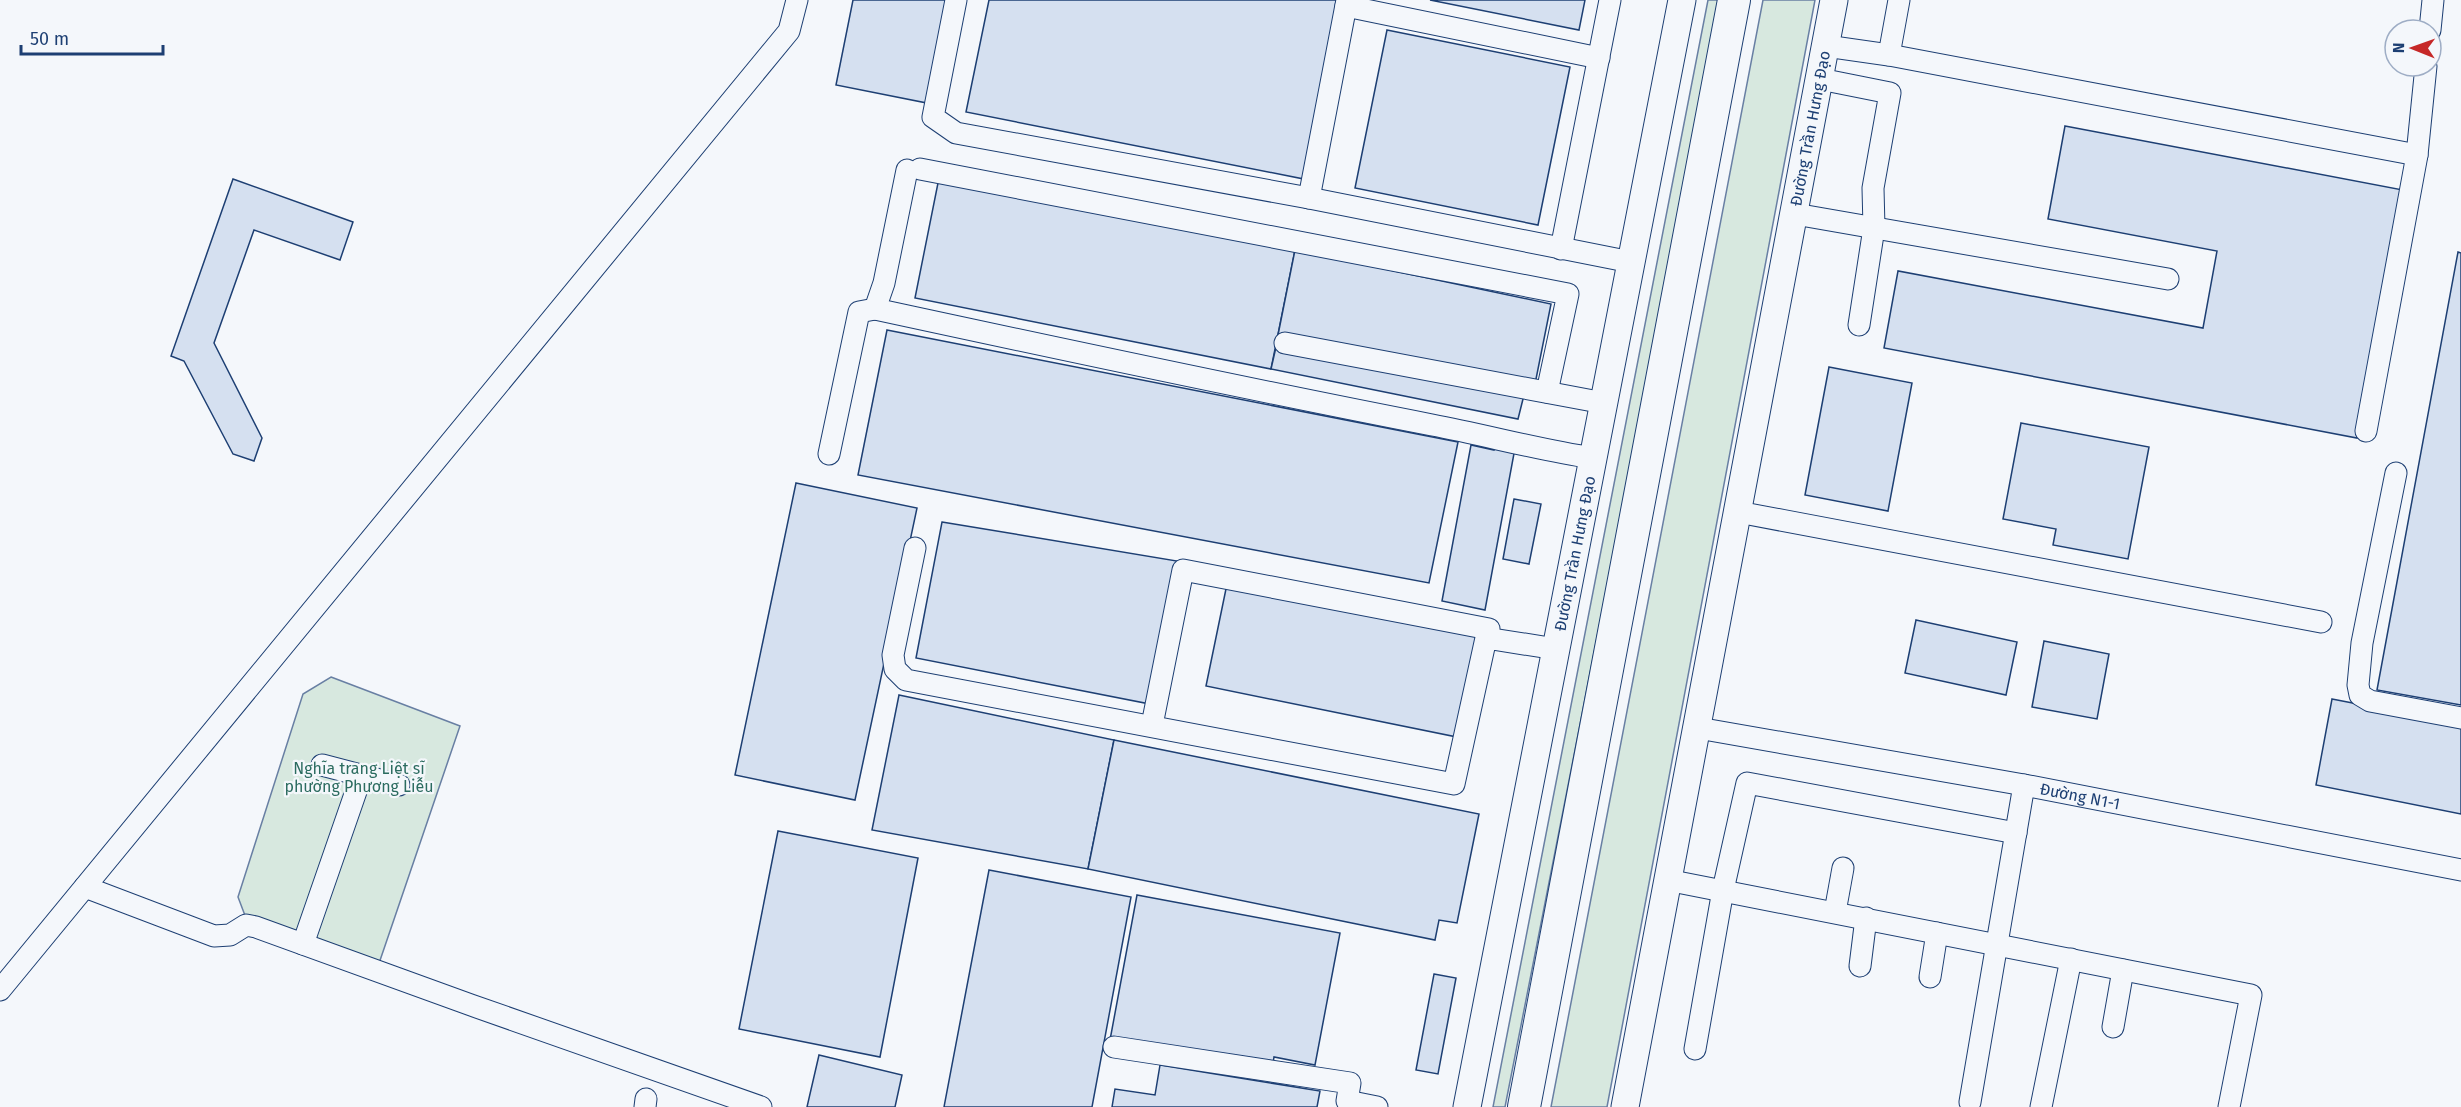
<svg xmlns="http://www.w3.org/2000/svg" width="2461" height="1107" viewBox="0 0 2461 1107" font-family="'Fira Sans',sans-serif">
	<rect width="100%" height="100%" fill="#f4f7fb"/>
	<g fill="#d7e8df" stroke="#687fa3" stroke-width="1.5">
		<polygon points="1708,0 1722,0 1505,1107 1493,1107"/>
		<path d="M 1763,0 L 1815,0 L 1607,1107 L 1551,1107 C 1621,738 1694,369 1763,0 Z"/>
		<polygon points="331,677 460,726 374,978 252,934 238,897 303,694"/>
	</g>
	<g fill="#d5e0f0" stroke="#1d3f73" stroke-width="1.5">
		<polygon points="853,0 952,0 932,104 836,85"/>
		<polygon points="989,0 1340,0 1304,179 966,112"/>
		<polygon points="1430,0 1585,0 1579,30"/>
		<polygon points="1387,30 1570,67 1538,225 1355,188"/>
		<polygon points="2065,126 2403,190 2357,438 1884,348 1898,271 2203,328 2217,251 2048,219"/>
		<polygon points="939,178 1295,250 1271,369 915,298"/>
		<polygon points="233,179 353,222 340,260 254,230 214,343 262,438 254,461 233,454 184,361 171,356"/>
		<polygon points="1295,250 1551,304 1535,384 1278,335"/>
		<polygon points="2458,252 2461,253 2461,705 2377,690"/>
		<polygon points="887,330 1458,442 1429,583 858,475"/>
		<polygon points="1276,347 1524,395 1518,419 1271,369"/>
		<polygon points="1829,367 1912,383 1888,511 1805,495"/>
		<polygon points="2021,423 2149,447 2128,559 2053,545 2056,529 2003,519"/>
		<polygon points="1495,444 1515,448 1485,610 1442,601 1471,445 1494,450"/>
		<polygon points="796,483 917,508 855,800 735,775"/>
		<polygon points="1514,499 1541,504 1529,564 1503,559"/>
		<polygon points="942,522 1177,561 1150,704 916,658"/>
		<polygon points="1227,584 1478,636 1457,737 1206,686"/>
		<polygon points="1916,620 2017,642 2006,695 1905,673"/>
		<polygon points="2044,641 2109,654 2097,719 2032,707"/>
		<polygon points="899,695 1114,740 1088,869 872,830"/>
		<polygon points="2332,699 2461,724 2461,814 2316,785"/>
		<polygon points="1114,740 1479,814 1457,923 1439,920 1435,940 1088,869"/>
		<polygon points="778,831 918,858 880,1057 739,1029"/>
		<polygon points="989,870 1131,897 1092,1107 944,1107"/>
		<polygon points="1137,895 1340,933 1315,1065 1274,1057 1272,1070 1110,1040"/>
		<polygon points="1434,974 1456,978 1438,1074 1416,1070"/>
		<polygon points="819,1055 902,1075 895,1107 807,1107"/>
		<polygon points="1160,1065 1320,1091 1317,1107 1112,1107 1115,1089 1155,1095"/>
	</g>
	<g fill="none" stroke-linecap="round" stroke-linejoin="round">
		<g stroke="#1d3f73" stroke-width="23">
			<g id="minor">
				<polyline points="956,0 933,117 956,133 1309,198 1631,262"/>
				<polyline points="1346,6 1599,58"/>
				<polyline points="2430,30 2433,0"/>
				<polyline points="1826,46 1889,55 2417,155"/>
				<polyline points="1889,55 1899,0"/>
				<polyline points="1820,79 1890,93 1873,188 1874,228 1859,325"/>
				<polyline points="920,169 1568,294 1547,392"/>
				<polyline points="1309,198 1347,0"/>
				<polyline points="1795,214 2168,279"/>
				<polyline points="1561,249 1610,0"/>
				<path d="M 875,309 C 1060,349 1246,389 1432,425 C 1486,435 1538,450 1593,458"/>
				<polyline points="1285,343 1604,403"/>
				<polyline points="2366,431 2417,155 2426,66"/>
				<polyline points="829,454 859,312 875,309 884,283 907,170"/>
				<polyline points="2396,473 2362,643 2358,685 2360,695 2370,701 2461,718"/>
				<polyline points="1738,512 2321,622"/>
				<polyline points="915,548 893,655 895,669 906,680 1454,784 1486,638 1556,649"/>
				<polyline points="1152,725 1183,570 1489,629 1487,638"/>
				<path id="s1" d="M 1698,728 L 2024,785 L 2461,870"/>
				<polyline points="322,765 399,785"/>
				<polyline points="1667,880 2251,995 2229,1107"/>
				<polyline points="85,887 214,936 230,935 246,925 256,927 471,1005 761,1107"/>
				<polyline points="1835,912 1843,868"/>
				<polyline points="303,944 361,777"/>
				<polyline points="1860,966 1866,918"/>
				<polyline points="1930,977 1937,933"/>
				<polyline points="0,990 789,31 797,0"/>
				<polyline points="2113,1027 2123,970"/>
				<polyline points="1114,1047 1350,1083 1347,1101 1377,1107"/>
				<polyline points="1695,1049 1723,890 1747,783 2016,833"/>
				<polyline points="1970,1102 2024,785"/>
				<polyline points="645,1107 646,1099"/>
				<polyline points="2041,1107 2071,959"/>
			</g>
		</g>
		<g stroke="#1d3f73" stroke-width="29">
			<g id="major">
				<path id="s2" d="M 1467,1107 L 1682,0"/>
				<path id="s3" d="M 1625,1107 L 1834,0"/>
			</g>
		</g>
		<g stroke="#1d3f73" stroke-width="34">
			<polyline id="highway" points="1524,1107 1734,0"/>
		</g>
		<use href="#minor" stroke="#f4f7fb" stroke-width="21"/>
		<use href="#major" stroke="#f4f7fb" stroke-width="27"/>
		<use href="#highway" stroke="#f4f7fb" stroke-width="32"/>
	</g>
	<g text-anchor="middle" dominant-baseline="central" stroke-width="4.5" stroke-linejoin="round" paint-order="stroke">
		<g font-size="16" fill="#1d3f73" stroke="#f4f7fb">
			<text stroke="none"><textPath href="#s3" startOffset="996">Đường Trần Hưng Đạo</textPath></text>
			<text stroke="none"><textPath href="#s2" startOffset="564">Đường Trần Hưng Đạo</textPath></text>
			<text stroke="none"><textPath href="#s1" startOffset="388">Đường N1-1</textPath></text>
		</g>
		<g font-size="16" fill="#2c6c60" stroke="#f4f7fb">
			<text x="359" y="768">Nghĩa trang Liệt sĩ<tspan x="359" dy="18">phường Phương Liễu</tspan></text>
		</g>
	</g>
	<g transform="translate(2413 48) rotate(271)"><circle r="28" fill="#f4f7fb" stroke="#9eadc5" stroke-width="1.5"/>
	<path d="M0-4.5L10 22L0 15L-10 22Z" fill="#c62828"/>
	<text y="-9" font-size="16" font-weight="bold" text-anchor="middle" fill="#1d3f73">N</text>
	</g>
	<path d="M21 45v9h142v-9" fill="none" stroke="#1d3f73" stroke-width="3"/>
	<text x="30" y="45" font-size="18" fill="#1d3f73" stroke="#f4f7fb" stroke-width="4.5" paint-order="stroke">50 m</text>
</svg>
